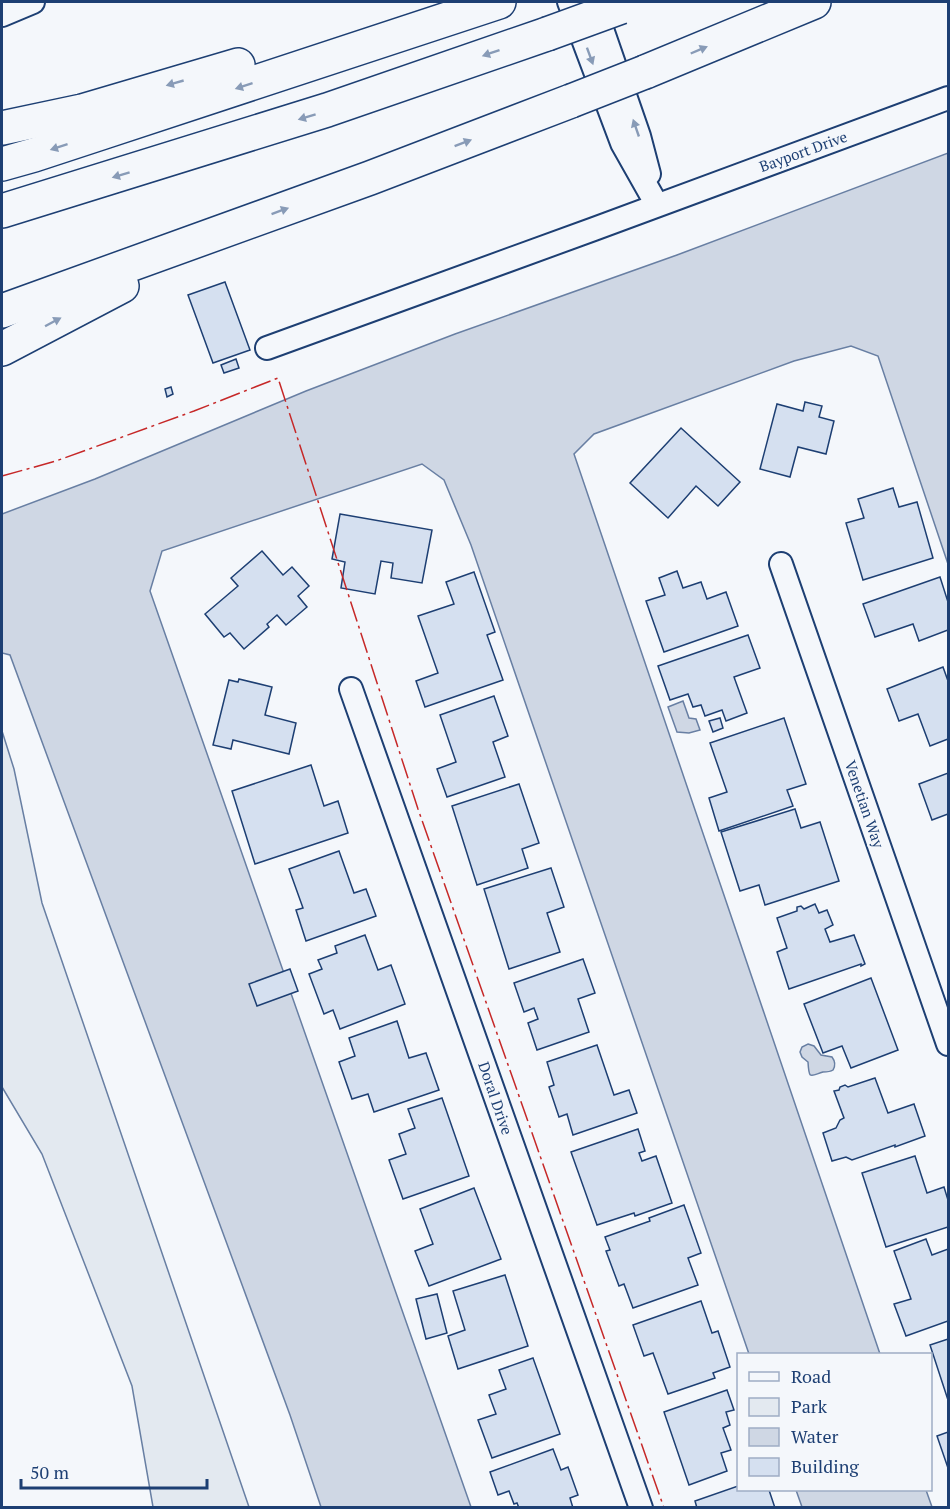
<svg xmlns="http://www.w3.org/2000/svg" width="950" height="1509" viewBox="0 0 950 1509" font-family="'PT Serif',serif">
	<rect width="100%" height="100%" fill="#f4f7fb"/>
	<polygon fill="#e3e9f0" stroke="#687fa3" stroke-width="1.5" points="2,731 14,769 42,903 249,1507 153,1507 132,1386 42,1154 2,1087"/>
	<g fill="#cfd7e4" stroke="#687fa3" stroke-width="1.5">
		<polygon points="948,153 948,564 878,356 851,346 794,361 594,434 574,454 880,1354 749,1354 471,545 444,480 422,464 162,551 150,591 471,1507 321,1507 290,1415 10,655 2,653 2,514 95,479 306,391 455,334 677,255"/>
		<polygon points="683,701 689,718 696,719 700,730 689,733 677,732 668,707"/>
		<path d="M 808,1044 L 814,1046 L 821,1055 L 832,1057 C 835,1061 836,1065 833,1070 C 830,1072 827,1072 823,1072 C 810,1076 809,1080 808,1062 L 802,1057 L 800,1052 L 802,1047 Z"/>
		<polygon points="796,1490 926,1490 932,1507 802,1507"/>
	</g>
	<g fill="#d5e0f0" stroke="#1d3f73" stroke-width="1.5">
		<polygon points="225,282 250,350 213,363 188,295"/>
		<polygon points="236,359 239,368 224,373 221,365"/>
		<polygon points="171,387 173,394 167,397 165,389"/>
		<polygon points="805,402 822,406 819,417 834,421 826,454 798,447 790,477 760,469 777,404 803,411"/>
		<polygon points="681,428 740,482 718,506 696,486 668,518 630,483"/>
		<polygon points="893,488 899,507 917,502 933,558 863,580 846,523 864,518 858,499"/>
		<polygon points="340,514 432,530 422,583 391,578 393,563 381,561 375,594 341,588 345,562 332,559"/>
		<polygon points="262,551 283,575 292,567 309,586 298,596 307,607 286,625 277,615 267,624 269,627 244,649 230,633 224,637 205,614 238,586 231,578"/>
		<polygon points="677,571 683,588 701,582 707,599 726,592 738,626 664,652 646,601 665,595 659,578"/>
		<polygon points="474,572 495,632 487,635 503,680 425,707 416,681 438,673 418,616 454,604 446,582"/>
		<polygon points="940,577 948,602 948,630 919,641 913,624 875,637 863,604"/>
		<polygon points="748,635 760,668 734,677 747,713 726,721 722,710 705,716 701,705 693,707 688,694 670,700 658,666"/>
		<polygon points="943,667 948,681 948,739 930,746 918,714 899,721 887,689"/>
		<polygon points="239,679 272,687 265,715 296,723 289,754 233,740 231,749 213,745 229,680 238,682"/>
		<polygon points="494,696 508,736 493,742 505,777 447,797 437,769 456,762 440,715"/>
		<polygon points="720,718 723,728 713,732 709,721"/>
		<polygon points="784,718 806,784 787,790 793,806 719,831 709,798 727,792 710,743"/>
		<polygon points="311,765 324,806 338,801 348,833 255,864 232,791"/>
		<polygon points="948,773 948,814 932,820 919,784"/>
		<polygon points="519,784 539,843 522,849 528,868 477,885 452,806"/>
		<polygon points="795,809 801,828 820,822 839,881 765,905 759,885 740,891 721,832"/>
		<polygon points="339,851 354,893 366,889 376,916 306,941 296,910 303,908 289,869"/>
		<polygon points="551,868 564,907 547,913 560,952 509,969 484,889"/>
		<polygon points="815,904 819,913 827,910 833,925 825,929 830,942 854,935 865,964 861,966 861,964 789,989 777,952 787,948 777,918 797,911 797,907 801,906 804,909"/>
		<polygon points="365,935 378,970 391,965 405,1004 340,1029 333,1010 324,1014 309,974 322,969 318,960 337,953 335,946"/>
		<polygon points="583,959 595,993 578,999 589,1032 537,1050 528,1023 538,1019 534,1008 524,1012 514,983"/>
		<polygon points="290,969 298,991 257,1006 249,984"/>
		<polygon points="871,978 898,1050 851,1068 842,1046 823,1053 804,1004"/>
		<polygon points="397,1021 409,1058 426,1053 439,1090 374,1112 368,1094 352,1099 339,1062 355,1056 349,1038"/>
		<polygon points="597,1045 614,1095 629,1090 637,1113 573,1135 567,1114 559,1117 549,1087 554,1085 547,1062"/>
		<polygon points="875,1078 888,1113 914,1104 925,1136 895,1147 895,1145 852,1160 846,1157 832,1161 823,1133 836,1128 840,1120 844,1118 834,1091 839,1090 840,1087 845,1085 848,1087"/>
		<polygon points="442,1098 469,1176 403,1199 389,1160 406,1154 399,1134 415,1128 408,1109"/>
		<polygon points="638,1129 645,1151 639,1153 642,1161 656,1156 672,1203 635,1216 634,1213 597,1225 571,1152"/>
		<polygon points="915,1156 927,1193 944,1187 948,1200 948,1227 886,1247 862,1173"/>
		<polygon points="474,1188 501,1259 429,1286 415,1251 433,1244 420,1209"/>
		<polygon points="684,1205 701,1253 688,1258 698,1285 633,1308 624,1284 619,1286 606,1251 610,1250 605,1237 650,1221 649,1218"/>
		<polygon points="926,1239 932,1255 948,1249 948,1321 906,1336 894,1304 911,1299 894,1251"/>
		<polygon points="505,1275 528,1346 458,1369 448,1336 465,1330 453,1291"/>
		<polygon points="437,1294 447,1333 426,1339 416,1299"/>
		<polygon points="701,1301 712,1333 718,1331 730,1367 713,1373 715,1378 668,1394 653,1353 644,1356 633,1325"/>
		<polygon points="948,1339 948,1400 930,1345"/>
		<polygon points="533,1358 560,1434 492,1458 478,1420 496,1414 489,1395 506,1389 499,1370"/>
		<polygon points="727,1390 734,1410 726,1412 730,1425 723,1428 731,1450 721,1453 727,1471 689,1485 664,1412"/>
		<polygon points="948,1432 948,1468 937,1436"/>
		<polygon points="553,1449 561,1470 568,1467 578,1495 570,1498 573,1508 519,1508 517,1503 514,1504 509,1491 498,1495 490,1472"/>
		<polygon points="738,1486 738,1490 769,1490 775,1508 697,1508 695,1501"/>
	</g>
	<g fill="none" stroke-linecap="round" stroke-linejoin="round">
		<g stroke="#1d3f73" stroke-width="26">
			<g id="street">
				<polyline points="569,2 622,143 657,205"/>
				<polyline points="593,3 639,136 649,174"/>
				<polyline points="2,15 33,2"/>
				<polyline points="267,348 594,229 948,98"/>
				<polyline points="781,564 948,1044"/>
				<polyline points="351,689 641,1508"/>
			</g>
		</g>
		<g stroke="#1d3f73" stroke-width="36">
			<g id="highway">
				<polyline points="645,72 814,2"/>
				<polyline points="2,128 82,111 238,65"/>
				<polyline points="2,164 34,155 101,133 499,2"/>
				<polyline points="2,211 327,110 547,34"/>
				<polyline points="2,311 370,178 571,101"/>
				<polyline points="2,349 122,286"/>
			</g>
		</g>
		<use href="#street" stroke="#f4f7fb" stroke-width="22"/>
		<use href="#highway" stroke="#f4f7fb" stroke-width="33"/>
		<g stroke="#1d3f73" stroke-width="36" stroke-linecap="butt">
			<g id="highway-bridge">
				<polyline points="547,34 621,7"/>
				<polyline points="571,101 645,72"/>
			</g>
		</g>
		<use href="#highway-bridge" stroke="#f4f7fb" stroke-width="33"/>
		<polyline stroke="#c62828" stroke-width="1.5" stroke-dasharray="21 4.5 3 4.5" stroke-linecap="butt" points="2,476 56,461 194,411 278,378 418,809 664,1508"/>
	</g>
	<defs><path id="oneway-solid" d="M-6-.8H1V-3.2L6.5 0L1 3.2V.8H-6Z" transform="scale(1.5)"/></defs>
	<g fill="#889bb7">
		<use href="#oneway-solid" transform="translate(699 50) rotate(-23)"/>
		<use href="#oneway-solid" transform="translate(491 53) rotate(161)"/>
		<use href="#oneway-solid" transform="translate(590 56) rotate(70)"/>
		<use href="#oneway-solid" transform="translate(175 83) rotate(164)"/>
		<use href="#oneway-solid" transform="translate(244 86) rotate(162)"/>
		<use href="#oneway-solid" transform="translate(307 117) rotate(163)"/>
		<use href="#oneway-solid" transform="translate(636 128) rotate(-109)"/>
		<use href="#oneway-solid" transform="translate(463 143) rotate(-21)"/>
		<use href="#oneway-solid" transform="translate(59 147) rotate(162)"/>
		<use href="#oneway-solid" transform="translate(121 175) rotate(163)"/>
		<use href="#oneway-solid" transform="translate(280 211) rotate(-20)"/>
		<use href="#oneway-solid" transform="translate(53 322) rotate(-28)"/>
	</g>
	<g text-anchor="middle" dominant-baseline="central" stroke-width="4.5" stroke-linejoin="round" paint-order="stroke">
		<g font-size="15" fill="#1d3f73" stroke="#f4f7fb">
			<text transform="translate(803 151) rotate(-20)">Bayport Drive</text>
			<text transform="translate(865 804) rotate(71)">Venetian Way</text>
			<text transform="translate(496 1098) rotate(71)">Doral Drive</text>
		</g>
	</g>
	<rect width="950" height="1509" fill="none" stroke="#1d3f73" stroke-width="6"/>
	<rect x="737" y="1353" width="195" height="138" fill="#f4f7fb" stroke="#9eadc5" stroke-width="1.5"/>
	<rect x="749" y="1372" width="30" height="9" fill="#f4f7fb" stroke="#9eadc5" stroke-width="1.5"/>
	<text x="791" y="1383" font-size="18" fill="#1d3f73">Road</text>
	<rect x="749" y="1398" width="30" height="18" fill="#e3e9f0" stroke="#9eadc5" stroke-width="1.5"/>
	<text x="791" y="1413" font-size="18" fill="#1d3f73">Park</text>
	<rect x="749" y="1428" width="30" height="18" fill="#cfd7e4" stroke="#9eadc5" stroke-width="1.5"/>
	<text x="791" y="1443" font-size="18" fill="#1d3f73">Water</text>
	<rect x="749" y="1458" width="30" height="18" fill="#d5e0f0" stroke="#9eadc5" stroke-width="1.5"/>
	<text x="791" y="1473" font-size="18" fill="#1d3f73">Building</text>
	<path d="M21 1479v9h186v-9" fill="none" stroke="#1d3f73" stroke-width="3"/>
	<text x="30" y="1479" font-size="18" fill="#1d3f73" stroke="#f4f7fb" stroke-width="4.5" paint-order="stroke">50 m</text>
</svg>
